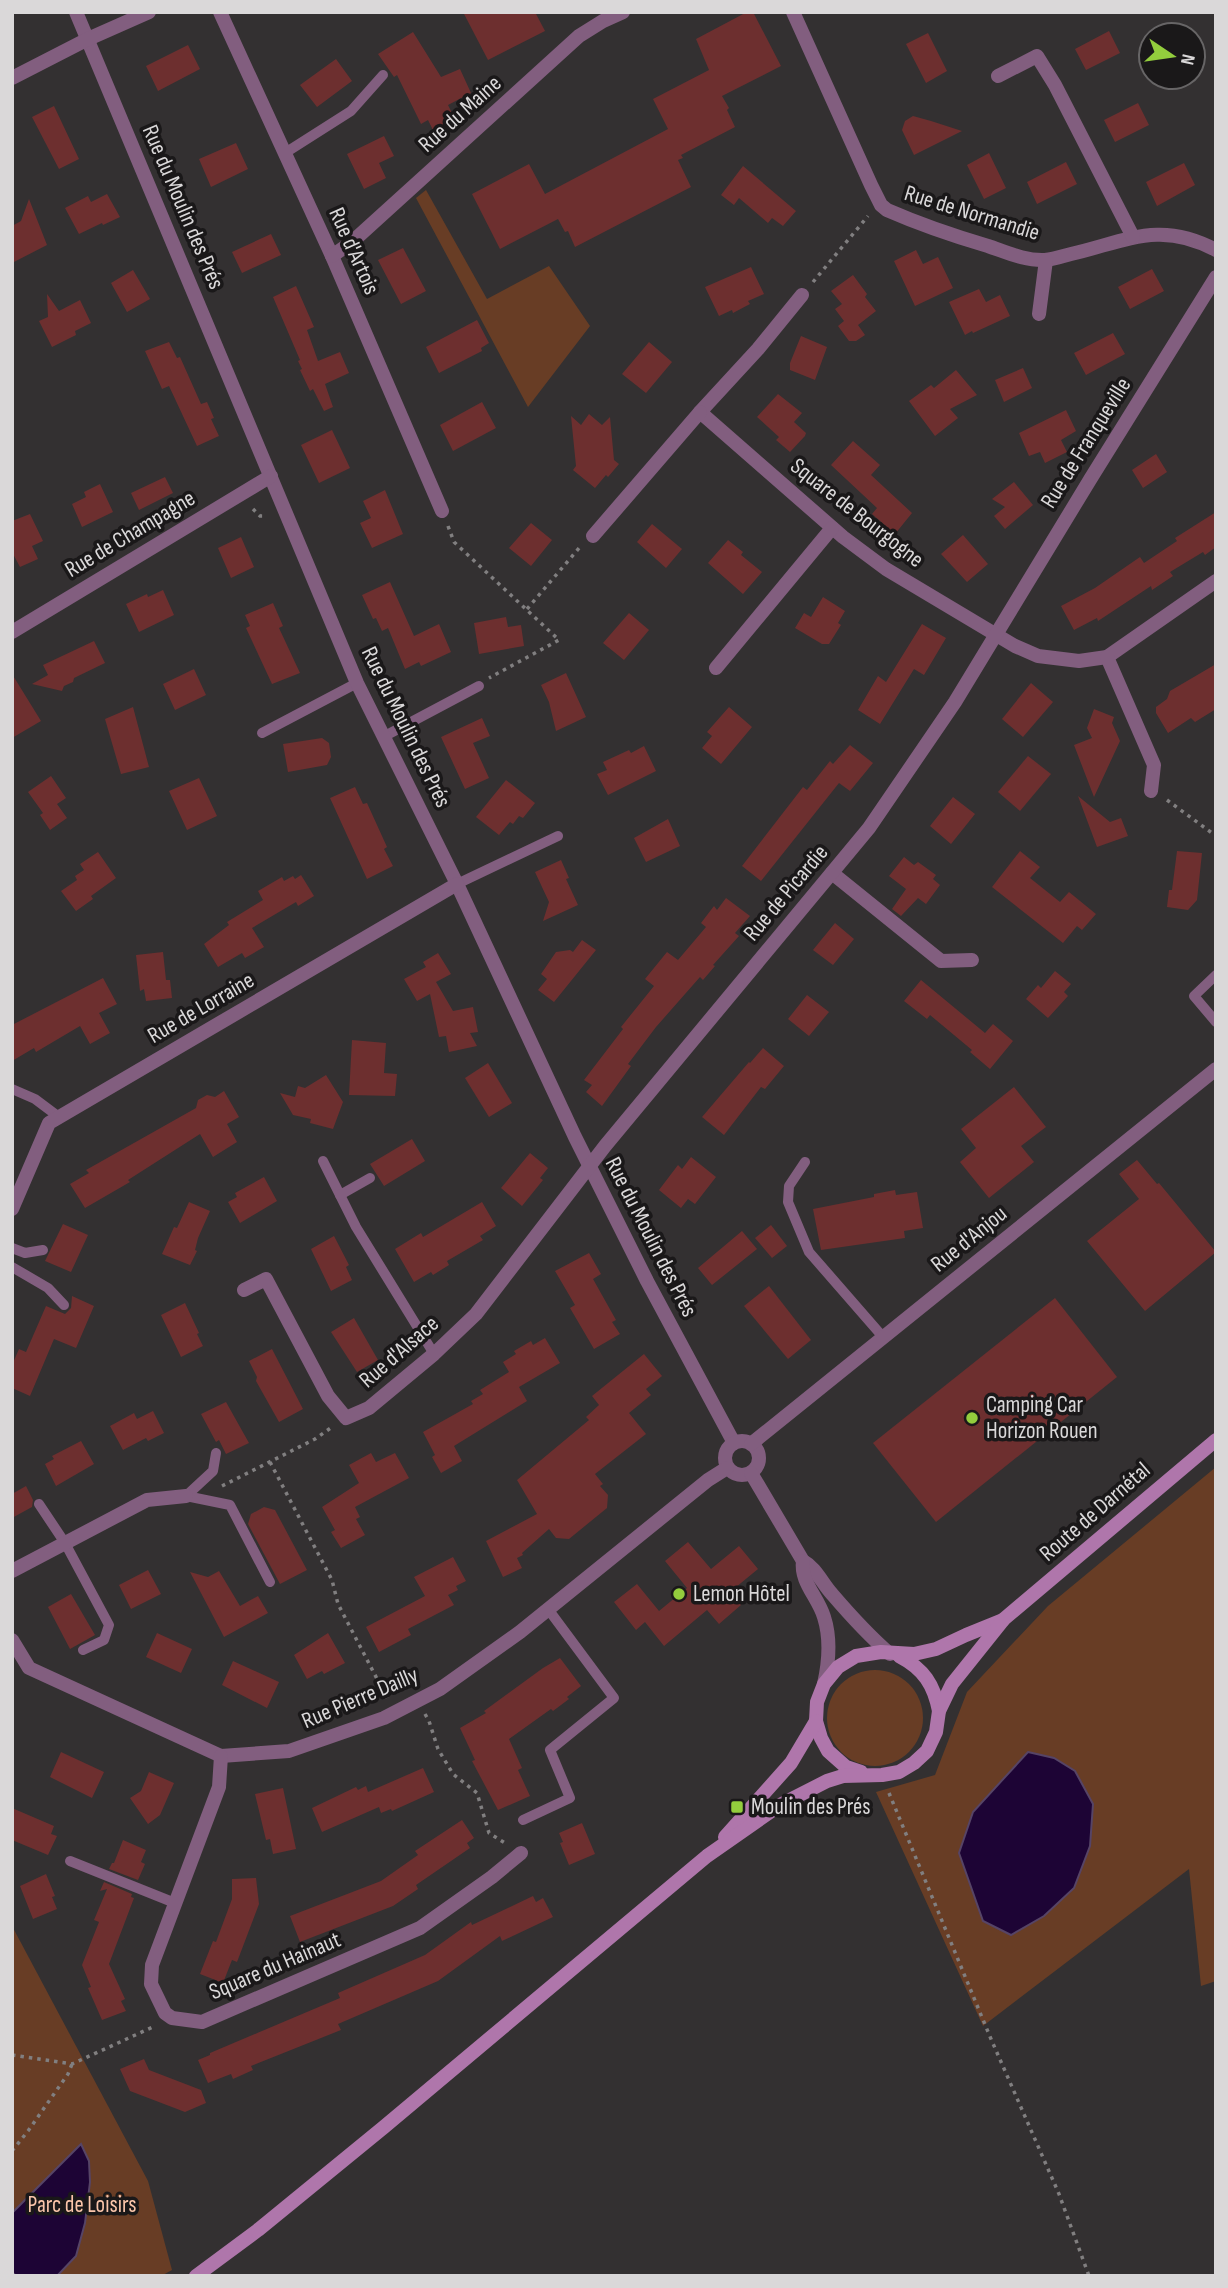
<svg xmlns="http://www.w3.org/2000/svg" width="1228" height="2288" viewBox="0 0 1228 2288" font-family="'Sofia Sans Condensed',sans-serif">
	<rect width="100%" height="100%" fill="#333031"/>
	<g fill="#683d25">
		<polygon points="426,190 487,299 549,266 590,326 528,407 416,198"/>
		<polygon points="1216,1467 1216,1981 1201,1986 1189,1869 983,2026 876,1792 935,1775 967,1692 1048,1606"/>
		<circle cx="875" cy="1718" r="48"/>
		<polygon points="12,1926 148,2181 172,2270 161,2276 12,2276"/>
	</g>
	<g fill="#1d0435" stroke="#564466" stroke-width="2">
		<polygon points="1028,1752 1054,1758 1075,1771 1093,1804 1090,1846 1074,1888 1044,1916 1011,1935 983,1921 959,1853 973,1812"/>
		<polygon points="81,2144 89,2161 90,2182 85,2223 76,2256 57,2276 16,2276 12,2272 12,2213"/>
	</g>
	<g fill="#6d2f2f">
		<polygon points="463,12 535,12 545,31 488,60"/>
		<polygon points="747,12 753,12 781,66 722,96 729,108 727,110 735,127 681,155 683,158 678,160 691,187 575,247 568,231 565,232 558,219 500,249 472,194 529,164 545,194 668,129 653,99 709,70 696,39"/>
		<polygon points="1109,31 1120,53 1086,70 1075,49"/>
		<polygon points="413,32 441,77 460,69 471,93 448,105 455,119 433,130 428,120 421,124 397,75 394,77 378,54"/>
		<polygon points="928,33 947,71 926,83 906,44"/>
		<polygon points="188,45 200,69 158,91 146,66"/>
		<polygon points="336,59 352,81 317,107 300,85"/>
		<polygon points="1138,103 1149,125 1115,142 1104,120"/>
		<polygon points="54,106 79,159 59,169 32,117"/>
		<polygon points="913,116 931,121 962,131 914,155 902,130 905,121"/>
		<polygon points="384,136 394,156 379,163 386,178 364,189 347,154"/>
		<polygon points="236,143 248,169 211,187 199,159"/>
		<polygon points="989,153 1006,188 984,199 967,165"/>
		<polygon points="1066,162 1077,184 1037,204 1027,182"/>
		<polygon points="1184,163 1195,185 1157,206 1146,182"/>
		<polygon points="743,166 796,211 783,226 772,218 768,223 739,198 734,205 721,195"/>
		<polygon points="107,194 120,217 103,225 102,223 79,234 65,208 88,196 91,202"/>
		<polygon points="29,199 47,245 12,263 12,226 21,221"/>
		<polygon points="271,234 281,255 242,273 232,252"/>
		<polygon points="403,248 426,291 401,304 378,260"/>
		<polygon points="916,250 923,264 938,257 953,288 915,306 894,261"/>
		<polygon points="751,267 764,294 748,301 750,304 733,313 732,310 719,316 705,287"/>
		<polygon points="1152,269 1164,291 1130,309 1118,287"/>
		<polygon points="133,270 150,299 127,312 111,283"/>
		<polygon points="853,275 867,294 865,297 876,311 858,325 865,335 856,341 849,341 838,326 844,321 835,309 842,304 831,291"/>
		<polygon points="296,286 314,327 307,330 318,361 340,352 349,373 325,384 333,407 324,411 313,389 310,391 300,370 302,369 298,361 300,360 273,297"/>
		<polygon points="979,289 986,302 1000,295 1010,316 973,333 972,331 965,335 949,302"/>
		<polygon points="47,294 59,311 80,300 91,323 75,331 76,335 52,347 39,321 48,317"/>
		<polygon points="477,320 489,343 481,348 482,351 439,373 426,347"/>
		<polygon points="1113,333 1125,354 1086,375 1074,353"/>
		<polygon points="801,336 827,347 815,380 790,370 790,363"/>
		<polygon points="169,342 177,358 180,357 201,404 207,402 214,418 211,419 219,436 197,446 169,386 162,389 145,351"/>
		<polygon points="649,342 672,362 646,393 622,374"/>
		<polygon points="1023,368 1032,388 1004,402 995,380"/>
		<polygon points="956,370 977,395 950,409 958,418 935,436 909,401 931,385 934,388"/>
		<polygon points="778,394 802,413 794,422 806,433 805,436 790,452 776,440 779,437 757,417"/>
		<polygon points="482,402 496,428 453,451 440,425"/>
		<polygon points="1066,410 1076,431 1061,440 1067,452 1045,463 1040,452 1029,456 1019,433"/>
		<polygon points="589,414 602,425 610,417 614,460 619,464 608,477 606,475 595,488 573,470 576,466 571,416 581,425"/>
		<polygon points="332,430 350,468 319,483 301,445"/>
		<polygon points="853,441 880,465 871,475 912,513 895,534 872,514 877,508 831,465"/>
		<polygon points="1156,454 1167,472 1143,488 1132,470"/>
		<polygon points="165,477 173,493 139,510 131,493"/>
		<polygon points="1014,482 1033,505 1005,529 994,516 1005,507 992,499"/>
		<polygon points="100,484 113,512 82,527 72,504 86,497 84,492"/>
		<polygon points="385,490 403,534 372,548 360,523 371,518 363,501"/>
		<polygon points="1216,512 1216,547 1205,555 1203,552 1170,572 1173,576 1152,590 1151,586 1098,621 1097,618 1074,630 1061,606 1095,588 1140,557 1144,563 1177,541 1175,538"/>
		<polygon points="30,514 43,541 32,546 38,559 20,567 12,552 12,521"/>
		<polygon points="531,523 552,540 531,566 509,548"/>
		<polygon points="652,524 682,549 666,568 637,542"/>
		<polygon points="963,535 988,564 967,582 941,554"/>
		<polygon points="241,537 254,567 231,578 218,548"/>
		<polygon points="728,540 743,552 741,555 762,572 743,594 708,563"/>
		<polygon points="390,582 414,636 439,624 451,652 421,666 419,662 405,669 388,628 382,631 376,618 373,619 362,595"/>
		<polygon points="163,590 174,615 139,632 126,604 147,594 148,597"/>
		<polygon points="823,597 845,611 838,623 841,625 829,644 822,644 795,628 804,613 811,617"/>
		<polygon points="273,603 283,626 279,628 300,673 272,684 246,628 250,626 245,615"/>
		<polygon points="629,613 649,630 624,660 603,643"/>
		<polygon points="506,617 508,627 521,625 524,646 479,654 474,623"/>
		<polygon points="922,624 946,638 924,675 914,669 880,724 858,710 878,676 886,682"/>
		<polygon points="94,641 105,663 74,678 73,682 64,686 62,691 32,684 48,675 43,665"/>
		<polygon points="1216,664 1216,709 1195,722 1191,718 1168,733 1156,713 1156,707 1167,699 1170,691"/>
		<polygon points="194,669 206,695 175,710 163,684"/>
		<polygon points="566,673 586,717 556,731 549,702 541,685"/>
		<polygon points="12,674 41,721 12,738"/>
		<polygon points="1031,683 1053,702 1023,737 1002,719"/>
		<polygon points="133,707 149,767 121,774 105,719"/>
		<polygon points="729,707 752,727 721,764 702,748 712,736 707,732"/>
		<polygon points="1094,709 1114,717 1112,723 1120,741 1094,797 1074,745 1092,738 1087,728"/>
		<polygon points="482,718 490,736 473,743 489,778 465,789 441,737"/>
		<polygon points="322,738 329,743 331,757 327,765 288,772 283,744"/>
		<polygon points="850,745 873,763 850,791 839,783 761,881 742,866 803,787 807,790 830,761 833,764"/>
		<polygon points="644,746 656,771 608,795 597,774 607,770 603,762 629,750 631,753"/>
		<polygon points="1028,756 1051,774 1020,811 998,792"/>
		<polygon points="51,776 66,798 57,804 67,818 50,830 40,815 43,813 28,792"/>
		<polygon points="199,778 217,816 187,830 169,791"/>
		<polygon points="506,780 535,803 523,818 519,816 513,824 510,822 499,835 476,817"/>
		<polygon points="355,787 363,804 367,803 387,847 384,849 393,866 367,879 330,798"/>
		<polygon points="1078,796 1110,822 1121,818 1128,836 1097,847"/>
		<polygon points="953,797 975,814 951,844 930,826"/>
		<polygon points="668,819 680,846 646,862 634,838"/>
		<polygon points="1020,851 1040,867 1030,878 1060,902 1069,892 1096,914 1082,930 1077,926 1063,943 992,887"/>
		<polygon points="1177,851 1202,853 1197,900 1188,910 1167,907 1169,890 1172,890"/>
		<polygon points="98,852 116,878 91,896 93,899 76,911 61,891 77,880 75,876 84,870 80,864"/>
		<polygon points="904,857 914,865 918,862 936,875 933,879 940,885 926,904 918,898 901,916 892,909 906,889 889,876"/>
		<polygon points="561,860 569,878 566,879 578,905 543,921 549,902 535,872"/>
		<polygon points="301,875 314,896 298,906 296,902 252,928 264,947 245,958 242,953 218,967 204,944 229,925 227,922 263,900 258,891 282,877 284,881 293,876 295,879"/>
		<polygon points="726,898 750,916 735,933 739,936 713,965 715,966 703,980 700,977 656,1027 628,1064 631,1066 602,1106 586,1092 592,1085 584,1080 623,1029 621,1027 654,986 645,979 667,952 678,960 706,927 701,923 714,906 717,910"/>
		<polygon points="835,923 854,939 833,965 813,950"/>
		<polygon points="582,940 596,950 554,1002 538,990 547,979 541,974 556,952 570,950 573,952"/>
		<polygon points="163,952 166,980 170,980 172,998 146,1001 144,989 140,991 136,955"/>
		<polygon points="438,953 451,974 436,982 453,1011 473,1007 478,1032 470,1033 477,1046 449,1052 446,1036 439,1037 430,994 417,1001 404,979 426,967 423,962"/>
		<polygon points="1055,971 1071,984 1064,992 1068,996 1048,1018 1026,999 1038,985 1041,988"/>
		<polygon points="103,978 117,1004 99,1013 110,1033 90,1044 80,1026 36,1052 34,1048 12,1061 12,1025"/>
		<polygon points="921,980 985,1033 993,1024 1013,1041 990,1069 970,1052 972,1050 930,1015 927,1019 904,1001"/>
		<polygon points="807,995 829,1012 809,1036 788,1019"/>
		<polygon points="352,1040 386,1043 384,1073 397,1074 395,1096 349,1095"/>
		<polygon points="763,1048 784,1066 765,1089 761,1087 724,1135 702,1117 749,1062 750,1063"/>
		<polygon points="488,1063 512,1103 489,1117 465,1078"/>
		<polygon points="326,1075 343,1102 333,1129 310,1123 311,1119 293,1115 280,1093 295,1097 298,1086 305,1088"/>
		<polygon points="1014,1087 1046,1127 1021,1146 1034,1162 989,1198 960,1162 976,1148 961,1129"/>
		<polygon points="224,1091 239,1117 227,1124 237,1142 213,1157 200,1134 128,1180 130,1182 85,1208 70,1184 89,1173 86,1170 196,1108 198,1100 207,1095 215,1097"/>
		<polygon points="412,1139 425,1161 384,1186 370,1164"/>
		<polygon points="530,1153 548,1168 540,1178 543,1180 522,1206 501,1188"/>
		<polygon points="691,1157 716,1177 695,1204 688,1199 681,1208 659,1190 678,1165 682,1169"/>
		<polygon points="1137,1160 1157,1184 1159,1183 1216,1252 1145,1311 1087,1241 1139,1199 1119,1174"/>
		<polygon points="264,1177 277,1201 240,1223 228,1202 237,1197 235,1193"/>
		<polygon points="895,1190 896,1195 917,1192 923,1228 904,1231 905,1238 821,1250 813,1209 874,1197 874,1194"/>
		<polygon points="189,1202 210,1211 198,1238 195,1250 197,1251 190,1265 162,1254 174,1227 177,1228"/>
		<polygon points="482,1202 496,1226 480,1236 483,1240 447,1261 449,1265 433,1275 431,1272 414,1282 395,1249 421,1233 423,1237"/>
		<polygon points="63,1224 88,1235 71,1272 45,1261"/>
		<polygon points="771,1225 787,1246 772,1258 755,1238"/>
		<polygon points="742,1231 757,1249 712,1285 698,1268"/>
		<polygon points="334,1236 349,1265 346,1267 352,1280 331,1291 311,1249"/>
		<polygon points="589,1253 601,1274 593,1279 616,1320 612,1322 620,1334 594,1349 570,1308 575,1305 555,1271"/>
		<polygon points="769,1286 811,1340 788,1359 744,1306"/>
		<polygon points="72,1296 94,1306 76,1348 54,1339 30,1396 12,1388 12,1365 19,1349 26,1352 46,1306 65,1314 71,1308"/>
		<polygon points="1055,1298 1117,1377 936,1522 873,1443"/>
		<polygon points="185,1303 199,1333 197,1334 203,1346 181,1357 161,1315"/>
		<polygon points="354,1318 378,1360 357,1372 331,1332"/>
		<polygon points="545,1338 560,1363 519,1387 527,1401 454,1446 462,1461 441,1473 432,1457 435,1455 423,1432 473,1404 471,1401 483,1394 480,1390 509,1372 503,1362 516,1354 514,1351 531,1341 533,1345"/>
		<polygon points="272,1349 303,1409 279,1422 256,1381 257,1377 249,1361"/>
		<polygon points="644,1354 662,1376 646,1389 651,1395 629,1413 646,1434 595,1474 603,1484 600,1486 608,1495 607,1508 569,1539 556,1538 549,1529 522,1553 523,1555 517,1558 522,1568 503,1577 486,1541 537,1514 517,1480 589,1420 586,1417 599,1405 592,1396"/>
		<polygon points="226,1402 249,1443 226,1454 219,1440 216,1442 201,1414"/>
		<polygon points="153,1411 164,1433 148,1441 146,1438 123,1450 110,1426 134,1413 137,1419"/>
		<polygon points="81,1441 94,1464 56,1486 45,1464 54,1459 52,1456"/>
		<polygon points="371,1453 376,1462 395,1453 409,1478 355,1507 360,1517 356,1519 365,1535 341,1548 331,1532 335,1530 322,1507 359,1483 349,1465"/>
		<polygon points="26,1486 33,1500 32,1507 12,1518 12,1494"/>
		<polygon points="264,1507 275,1510 307,1570 280,1584 248,1524 251,1514"/>
		<polygon points="688,1542 711,1569 739,1546 758,1569 730,1592 741,1605 719,1624 707,1610 664,1646 645,1622 636,1630 614,1602 637,1584 659,1611 687,1588 665,1561"/>
		<polygon points="453,1557 466,1581 456,1586 458,1590 448,1595 454,1605 408,1629 411,1635 379,1652 366,1627 425,1596 414,1577"/>
		<polygon points="148,1570 161,1594 131,1609 119,1585"/>
		<polygon points="219,1571 240,1606 258,1596 268,1613 224,1637 190,1572 208,1577"/>
		<polygon points="71,1594 95,1635 70,1649 48,1607"/>
		<polygon points="157,1633 192,1649 181,1673 146,1657"/>
		<polygon points="328,1633 345,1663 324,1674 322,1671 307,1679 294,1655"/>
		<polygon points="560,1658 581,1686 567,1697 569,1699 553,1711 551,1709 509,1739 522,1768 518,1770 530,1796 498,1810 472,1761 475,1760 460,1728 486,1713 484,1711 543,1668"/>
		<polygon points="233,1661 279,1682 267,1708 222,1685"/>
		<polygon points="61,1752 104,1772 92,1798 50,1777"/>
		<polygon points="423,1768 434,1792 392,1811 391,1809 381,1813 379,1807 322,1832 312,1808 356,1787 358,1790 366,1786 368,1792"/>
		<polygon points="149,1772 174,1783 160,1815 148,1824 130,1798 141,1791"/>
		<polygon points="283,1788 296,1849 273,1854 270,1839 266,1840 255,1794"/>
		<polygon points="12,1808 54,1826 51,1834 57,1836 48,1855 12,1840"/>
		<polygon points="462,1820 474,1838 467,1843 470,1848 416,1885 418,1889 393,1906 300,1942 290,1916 381,1881 418,1855 415,1851"/>
		<polygon points="582,1823 595,1854 569,1865 560,1843 563,1842 559,1833"/>
		<polygon points="123,1840 146,1850 141,1862 145,1864 138,1880 109,1869 112,1863 114,1863"/>
		<polygon points="46,1874 55,1896 52,1897 57,1909 33,1919 20,1886"/>
		<polygon points="256,1878 259,1904 237,1962 232,1960 223,1983 200,1974 213,1941 216,1942 232,1899 232,1879"/>
		<polygon points="104,1882 132,1894 131,1897 134,1898 109,1964 125,1999 121,2001 126,2011 102,2020 88,1988 91,1987 82,1965 99,1922 94,1920 107,1889 100,1891"/>
		<polygon points="533,1896 536,1902 543,1898 553,1917 502,1941 500,1936 438,1981 338,2024 341,2030 251,2066 253,2070 233,2079 231,2074 208,2083 198,2060 210,2055 210,2053 340,1998 338,1993 425,1955 471,1922 472,1925"/>
		<polygon points="144,2059 149,2070 201,2090 206,2103 185,2112 130,2091 120,2069"/>
	</g>
	<g fill="none" stroke-linecap="round" stroke-linejoin="round">
		<g stroke="#817f80" stroke-width="3.5" stroke-dasharray="3.5 5" stroke-linecap="butt">
			<polyline points="813,282 868,216"/>
			<polyline points="253,509 260,516 267,516"/>
			<polyline points="448,526 454,542 559,640 489,678"/>
			<polyline points="527,609 580,547"/>
			<polyline points="1167,800 1216,836"/>
			<polyline points="270,1462 332,1580 338,1604 387,1698"/>
			<polyline points="222,1486 315,1439 332,1427"/>
			<polyline points="425,1714 429,1721 438,1749 453,1774 477,1793 489,1833 505,1843"/>
			<polyline points="889,1793 991,2039 1059,2194 1089,2276"/>
			<polyline points="12,2055 72,2064 155,2026"/>
			<polyline points="12,2151 28,2131 68,2074 72,2064"/>
		</g>
		<g stroke="#825e7f" stroke-width="10">
			<polyline points="285,153 351,111 383,75"/>
			<polyline points="262,733 357,683"/>
			<polyline points="383,737 479,686"/>
			<polyline points="457,884 558,836"/>
			<polyline points="1216,975 1194,996 1216,1022"/>
			<polyline points="12,1089 35,1099 59,1117"/>
			<polyline points="323,1161 356,1227 434,1354"/>
			<polyline points="805,1162 789,1186 788,1202 809,1252 883,1337"/>
			<polyline points="340,1195 370,1178"/>
			<polyline points="12,1248 25,1253 43,1250"/>
			<polyline points="12,1267 48,1288 64,1305"/>
			<polyline points="186,1496 230,1505 270,1582"/>
			<polyline points="186,1496 213,1471 216,1453"/>
			<polyline points="39,1504 65,1543 109,1625 104,1640 83,1650"/>
			<polyline points="523,1820 570,1798 550,1750 614,1698 548,1609"/>
			<polyline points="70,1861 175,1903"/>
		</g>
		<g stroke="#825e7f" stroke-width="14">
			<polyline points="76,12 357,683 457,884 575,1137 647,1281 734,1443"/>
			<polyline points="220,12 332,256 442,511"/>
			<path d="M 793,12 L 871,185 L 881,205 L 887,210 C 919,224 954,236 988,246 C 1006,252 1025,261 1045,260 C 1054,259 1063,256 1071,254 C 1127,241 1160,220 1216,250"/>
			<polyline points="998,76 1037,56 1055,85 1133,237"/>
			<polyline points="12,78 88,39 149,12"/>
			<polyline points="332,256 352,242 579,36 603,21 623,12"/>
			<polyline points="802,295 758,349 700,412 843,537 886,569 1015,646 1038,656 1079,661 1107,657 1216,581"/>
			<polyline points="1039,314 1046,260"/>
			<polyline points="593,536 700,412"/>
			<polyline points="12,632 271,476"/>
			<polyline points="1107,657 1154,765 1151,791"/>
			<polyline points="716,668 832,528"/>
			<polyline points="832,873 941,961 972,960"/>
			<polyline points="12,1209 49,1123 457,884"/>
			<polyline points="244,1290 266,1279 328,1396 346,1418 369,1408 434,1354 476,1314 605,1146 869,828 955,702 1091,478 1216,277"/>
			<circle cx="742" cy="1458" r="17"/>
			<polyline points="751,1444 1216,1069"/>
			<path d="M 751,1473 L 803,1561 C 816,1568 822,1583 832,1594 C 850,1615 868,1635 890,1654"/>
			<path d="M 803,1561 C 800,1582 818,1597 824,1617 C 831,1639 829,1662 824,1684"/>
			<polyline points="12,1571 147,1500 186,1496"/>
			<polyline points="12,1640 29,1668 221,1756 289,1751 384,1718 440,1689 520,1632 708,1480 727,1468"/>
			<polyline points="221,1756 219,1787 152,1965 151,1984 165,2013 172,2018 202,2022 420,1928 492,1877 521,1853"/>
		</g>
		<g stroke="#af76ab" stroke-width="14">
			<path d="M 899,1656 C 924,1669 934,1685 939,1711"/>
			<polyline points="861,1772 846,1767 828,1751 821,1738 816,1721 817,1702 824,1684 838,1667 856,1656 881,1652 914,1654 936,1649 966,1635 1003,1620"/>
			<polyline points="725,1837 791,1763 816,1721"/>
			<polyline points="196,2276 258,2230 384,2127 707,1856 780,1805 827,1781 843,1776 882,1775 899,1772 914,1763 927,1751 936,1732 939,1711 952,1684 1004,1619 1216,1440"/>
		</g>
	</g>
	<g fill="#93cd3d" stroke="#1a1819" stroke-width="2.5">
		<circle cx="972" cy="1418" r="7"/>
		<circle cx="679" cy="1594" r="7"/>
		<rect x="730" y="1800" width="14" height="14" rx="3.5"/>
	</g>
	<g text-anchor="middle" dominant-baseline="central" stroke-width="7" stroke-linejoin="round" paint-order="stroke">
		<g font-size="23" fill="#dad8d9" stroke="#1a1819">
			<text transform="translate(460 114) rotate(-42)">Rue du Maine</text>
			<text transform="translate(183 207) rotate(67)">Rue du Moulin des Prés</text>
			<text transform="translate(972 213) rotate(17)">Rue de Normandie</text>
			<text transform="translate(354 251) rotate(66)">Rue d'Artois</text>
			<text transform="translate(1086 443) rotate(-58)">Rue de Franqueville</text>
			<text transform="translate(857 513) rotate(38)">Square de Bourgogne</text>
			<text transform="translate(130 534) rotate(-31)">Rue de Champagne</text>
			<text transform="translate(406 727) rotate(64)">Rue du Moulin des Prés</text>
			<text transform="translate(786 893) rotate(-50)">Rue de Picardie</text>
			<text transform="translate(201 1008) rotate(-30)">Rue de Lorraine</text>
			<text transform="translate(651 1237) rotate(63)">Rue du Moulin des Prés</text>
			<text transform="translate(969 1239) rotate(-39)">Rue d'Anjou</text>
			<text transform="translate(399 1352) rotate(-41)">Rue d'Alsace</text>
			<text transform="translate(1095 1512) rotate(-41)">Route de Darnétal</text>
			<text transform="translate(360 1698) rotate(-23)">Rue Pierre Dailly</text>
			<text transform="translate(275 1966) rotate(-23)">Square du Hainaut</text>
		</g>
		<g font-size="23" fill="#dad8d9" stroke="#1a1819" text-anchor="start">
			<text x="986" y="1405">Camping Car<tspan x="986" dy="26">Horizon Rouen</tspan></text>
			<text x="693" y="1594">Lemon Hôtel</text>
			<text x="751" y="1807">Moulin des Prés</text>
		</g>
		<g font-size="23" fill="#fac5aa" stroke="#1a1819">
			<text x="82" y="2205">Parc de Loisirs</text>
		</g>
	</g>
	<rect width="1228" height="2288" fill="none" stroke="#dad8d9" stroke-width="28"/>
	<g transform="translate(1172 56) rotate(103)"><circle r="33" fill="#1a1819" stroke="#676566" stroke-width="2"/>
	<path d="M0-5L12 26L0 18L-12 26Z" fill="#93cd3d"/>
	<text y="-10" font-size="19" font-weight="bold" text-anchor="middle" fill="#dad8d9">N</text>
	</g>
</svg>
